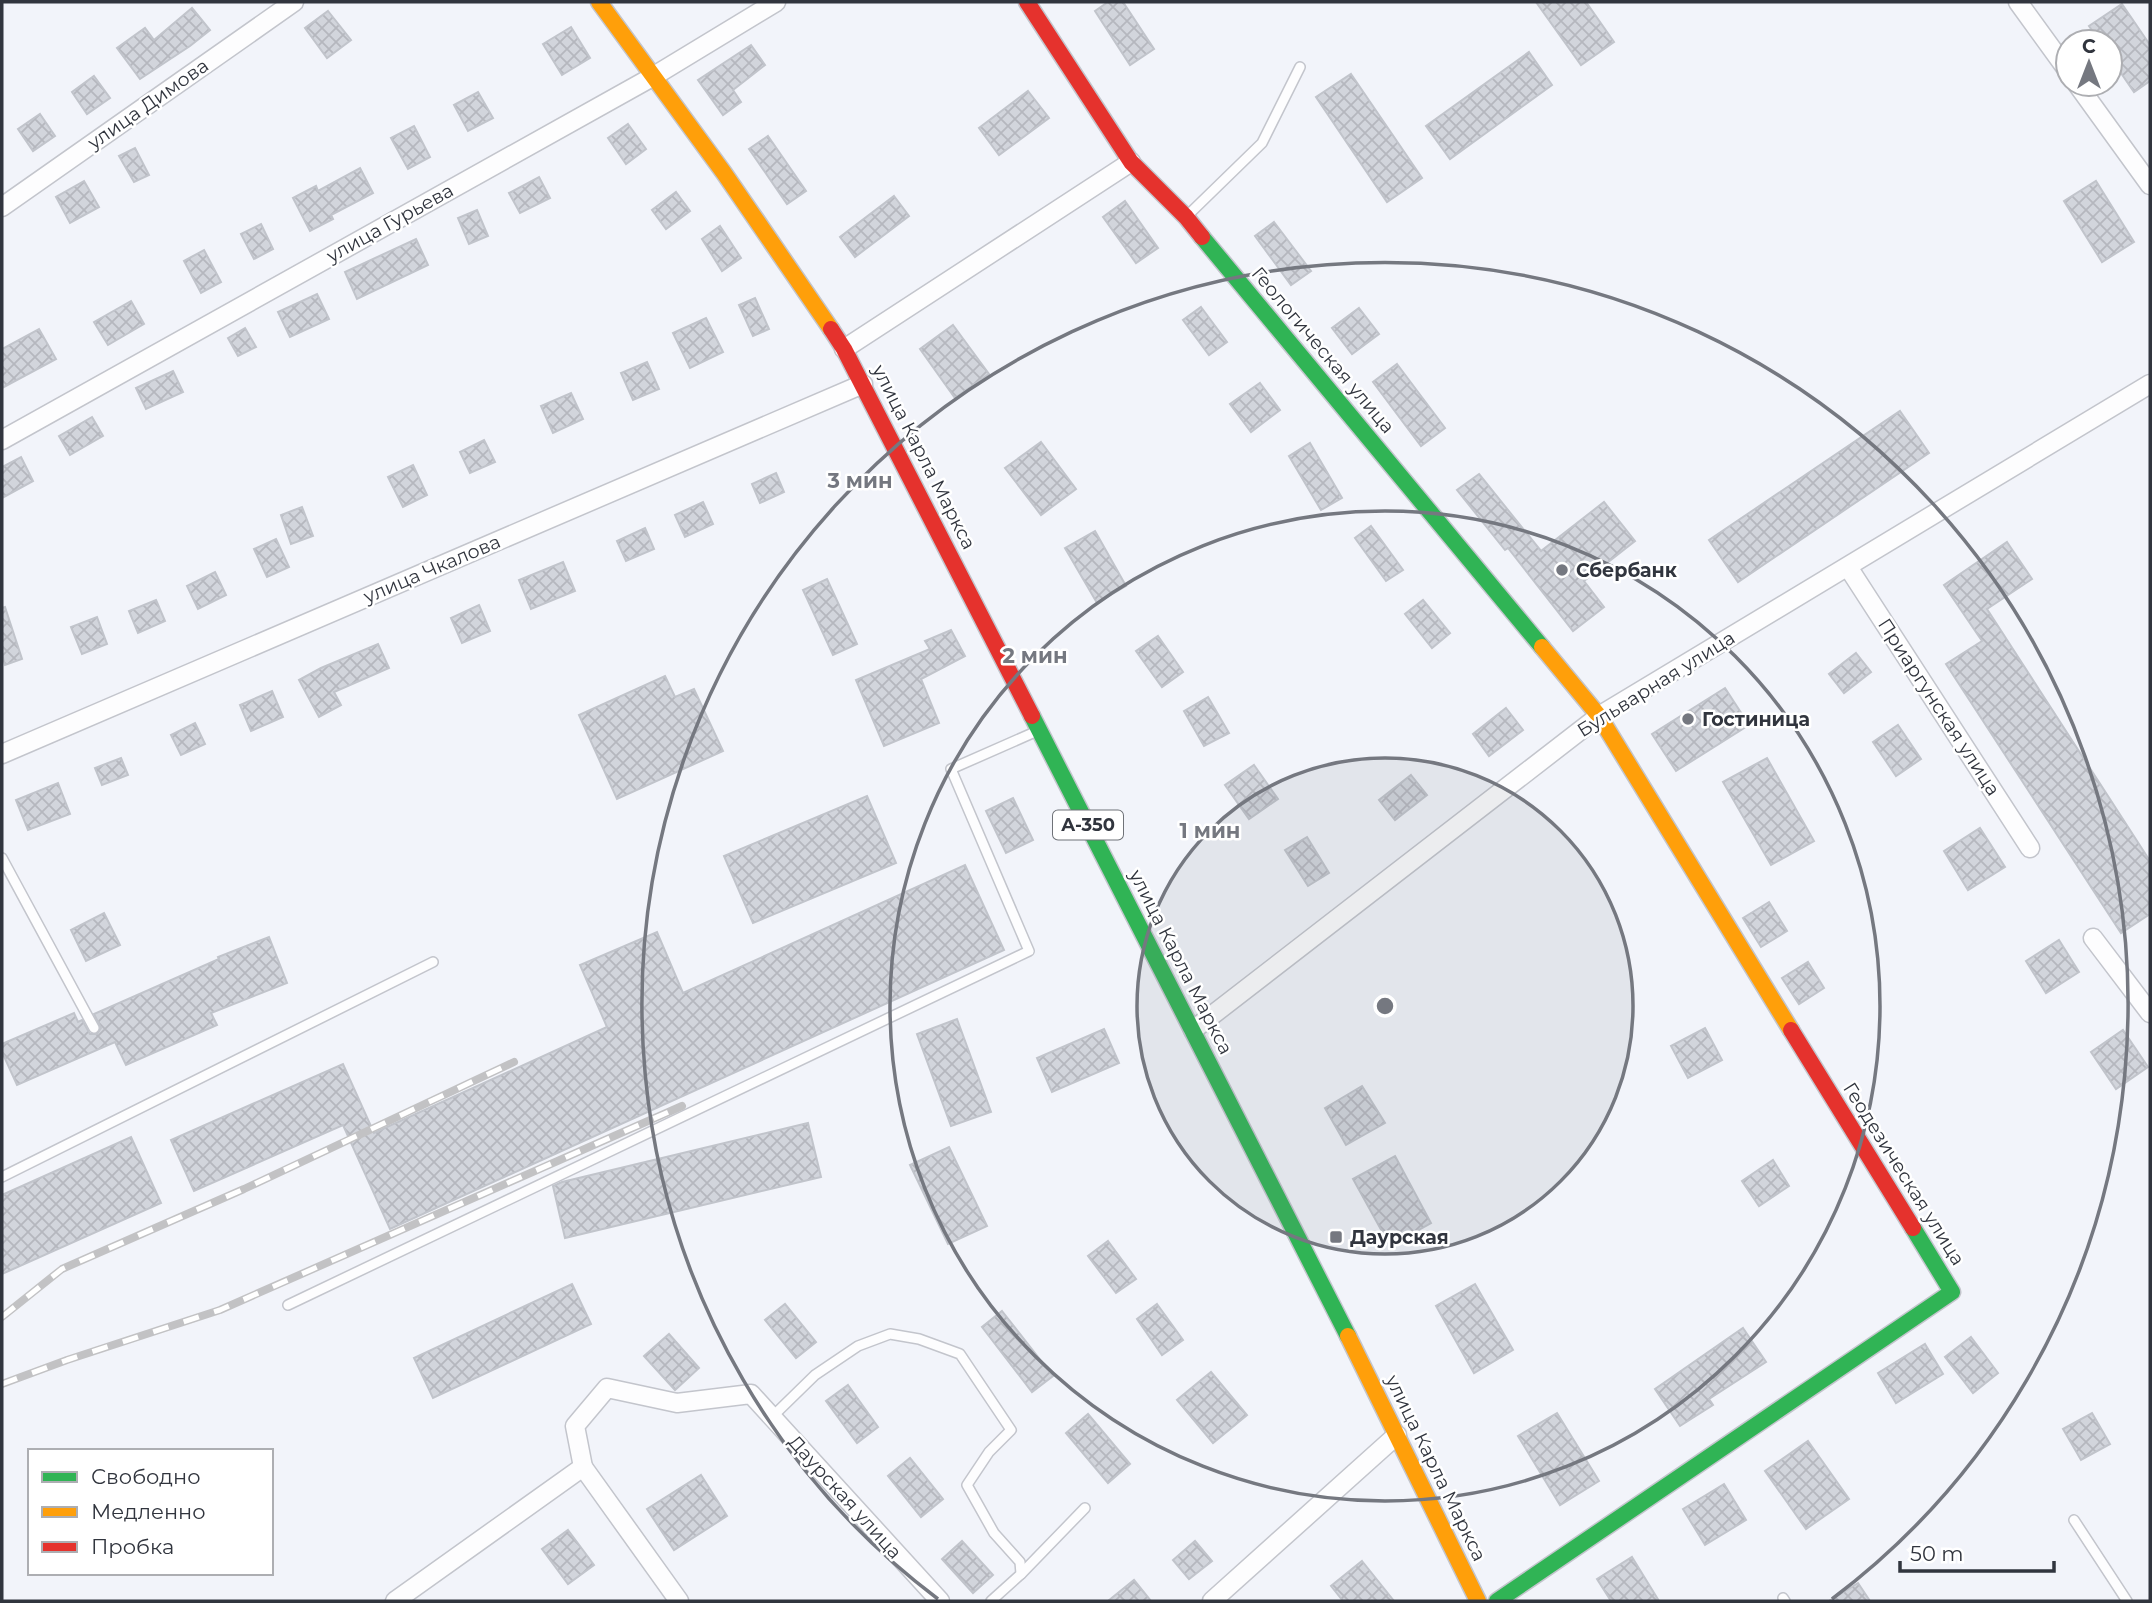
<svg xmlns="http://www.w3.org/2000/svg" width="2152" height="1603" viewBox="0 0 2152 1603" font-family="Montserrat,sans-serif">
	<defs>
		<pattern id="building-cross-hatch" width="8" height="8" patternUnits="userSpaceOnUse" patternTransform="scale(1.75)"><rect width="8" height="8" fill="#d2d5dc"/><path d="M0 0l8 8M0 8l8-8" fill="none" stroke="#b5b7be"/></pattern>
	</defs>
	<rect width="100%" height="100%" fill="#f2f4fa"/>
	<g fill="url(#building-cross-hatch)" stroke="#c1c4cb" stroke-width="2">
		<polygon points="1108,2 1123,2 1154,49 1130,65 1095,11"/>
		<polygon points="1536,2 1586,2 1614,42 1581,65"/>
		<polygon points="2122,4 2150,45 2150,81 2134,92 2110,57 2110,42 2100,42 2089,26"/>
		<polygon points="192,8 210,30 190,46 140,79 117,48 145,28 154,40"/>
		<polygon points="328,11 351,40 327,58 305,28"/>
		<polygon points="571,27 590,58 562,75 543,44"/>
		<polygon points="751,45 765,65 733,90 741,102 723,115 698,80"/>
		<polygon points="1529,52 1552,85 1450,159 1426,126"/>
		<polygon points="1351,74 1422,178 1387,202 1316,97"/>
		<polygon points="94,76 110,98 87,114 72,92"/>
		<polygon points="1028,91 1049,118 999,155 979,128"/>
		<polygon points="478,92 493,118 468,131 454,105"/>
		<polygon points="40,114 55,136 33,151 18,129"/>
		<polygon points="628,124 646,149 626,164 608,138"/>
		<polygon points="414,126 430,157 408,169 391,138"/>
		<polygon points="768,136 806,191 787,204 749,149"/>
		<polygon points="135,148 149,175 134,182 119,156"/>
		<polygon points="360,168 373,193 331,215 333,219 310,231 293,198 316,186 318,191"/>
		<polygon points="539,177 550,198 520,213 509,193"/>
		<polygon points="84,181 99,207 70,223 56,197"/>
		<polygon points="2096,181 2134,242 2102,262 2064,201"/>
		<polygon points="676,192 690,211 666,229 652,210"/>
		<polygon points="894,196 909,216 855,257 840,237"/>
		<polygon points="1125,201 1158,248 1136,263 1103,217"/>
		<polygon points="477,210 488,236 469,244 458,218"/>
		<polygon points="1274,222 1311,271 1291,285 1255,236"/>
		<polygon points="261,224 273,249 254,259 241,234"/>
		<polygon points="720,226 741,258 722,271 702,239"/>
		<polygon points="416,239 428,265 357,299 345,272"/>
		<polygon points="204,250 221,282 201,293 184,261"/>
		<polygon points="317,294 329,319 290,337 278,312"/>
		<polygon points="755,298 769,329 753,336 739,305"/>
		<polygon points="131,301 144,324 108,345 94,322"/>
		<polygon points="1201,307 1227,342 1209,355 1183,320"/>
		<polygon points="1359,308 1379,334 1352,354 1332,328"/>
		<polygon points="706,318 723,352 690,368 673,333"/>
		<polygon points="953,325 989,374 955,398 920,349"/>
		<polygon points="245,328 256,347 238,356 228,338"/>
		<polygon points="39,329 56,359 2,388 2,349"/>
		<polygon points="647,362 659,389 633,400 621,373"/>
		<polygon points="1397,364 1445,428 1421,446 1373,382"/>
		<polygon points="173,371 183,392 146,409 136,388"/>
		<polygon points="1260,383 1280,410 1251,432 1230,404"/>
		<polygon points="571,393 583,419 553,433 541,406"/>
		<polygon points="1900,411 1929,453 1738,582 1709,540"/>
		<polygon points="92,417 103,436 70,455 59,436"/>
		<polygon points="484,440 495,462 470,473 460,452"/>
		<polygon points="1041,442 1076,489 1041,515 1005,468"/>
		<polygon points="1310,443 1342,498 1321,510 1289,456"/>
		<polygon points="21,457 33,481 2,498 2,467"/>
		<polygon points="413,465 427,495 403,507 388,477"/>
		<polygon points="776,473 784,492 760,503 752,484"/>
		<polygon points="1479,474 1541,551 1604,502 1635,541 1584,581 1604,607 1573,631 1508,548 1505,550 1457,490"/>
		<polygon points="703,502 713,524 685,537 675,515"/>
		<polygon points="302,507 313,536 291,544 281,515"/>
		<polygon points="1371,526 1403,570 1386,581 1355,538"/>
		<polygon points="645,528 654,549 626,561 617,541"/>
		<polygon points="1095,531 1126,586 1097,603 1065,548"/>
		<polygon points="276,539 289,567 267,577 254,549"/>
		<polygon points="2007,542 2032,579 1987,609 2150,861 2150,914 2121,933 1946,664 1982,641 1944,585"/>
		<polygon points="563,562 575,591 531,609 519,580"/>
		<polygon points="215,572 226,595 198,609 187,586"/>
		<polygon points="827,579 857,644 833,655 803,590"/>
		<polygon points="156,600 165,621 138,633 129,611"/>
		<polygon points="1423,600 1450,633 1432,648 1405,614"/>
		<polygon points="479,605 490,631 462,643 451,618"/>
		<polygon points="5,607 22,659 5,665 2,654 2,608"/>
		<polygon points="97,617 107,644 82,654 71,627"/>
		<polygon points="951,630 965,656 921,679 939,723 884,746 856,680 930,649 925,641"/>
		<polygon points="1158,636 1183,672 1162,687 1136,651"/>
		<polygon points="378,644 389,668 334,692 341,705 319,717 299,680 321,668"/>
		<polygon points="1856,653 1871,672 1844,693 1829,674"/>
		<polygon points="665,676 675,697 694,689 723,751 617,799 579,715"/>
		<polygon points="1725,688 1749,725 1676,771 1652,734"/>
		<polygon points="272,691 283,717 251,731 240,705"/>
		<polygon points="1208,697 1229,733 1204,746 1184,711"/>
		<polygon points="1506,708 1523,730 1489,756 1473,734"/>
		<polygon points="195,723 205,744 181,755 171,735"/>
		<polygon points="1898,725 1921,759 1896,776 1873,742"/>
		<polygon points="121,758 128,775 102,785 95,768"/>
		<polygon points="1767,758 1814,841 1771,865 1723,782"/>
		<polygon points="1254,765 1278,799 1249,819 1225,785"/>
		<polygon points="1411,775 1427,795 1395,820 1379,800"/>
		<polygon points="58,783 70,814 28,830 16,800"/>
		<polygon points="867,796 896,863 753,923 724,856"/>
		<polygon points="1013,798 1033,840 1006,853 986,811"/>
		<polygon points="1980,828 2005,867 1968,890 1944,851"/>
		<polygon points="1307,837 1329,873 1308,886 1285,850"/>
		<polygon points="965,865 1004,950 390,1229 343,1125 194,1191 171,1140 343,1064 374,1133 607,1027 580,965 657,932 683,993"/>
		<polygon points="1769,902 1787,931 1761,947 1743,918"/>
		<polygon points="104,913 120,945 86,961 71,930"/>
		<polygon points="269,937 287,983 211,1013 217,1025 126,1065 115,1042 17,1085 2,1052 2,1044 74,1013 78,1022 82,1020 90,1034 97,1034 101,1028 94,1014 219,959 218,957"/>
		<polygon points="2059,940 2079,972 2046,993 2026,961"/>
		<polygon points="1808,962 1824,988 1799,1004 1782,978"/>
		<polygon points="957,1019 991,1112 951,1126 917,1034"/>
		<polygon points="1705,1028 1722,1060 1688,1078 1671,1046"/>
		<polygon points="1104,1029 1119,1063 1052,1092 1037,1058"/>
		<polygon points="2123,1030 2148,1067 2116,1089 2091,1052"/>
		<polygon points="1362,1086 1385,1123 1346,1145 1325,1108"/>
		<polygon points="808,1123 821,1177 565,1238 553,1186 562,1182"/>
		<polygon points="131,1137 161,1203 2,1274 2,1195"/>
		<polygon points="949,1147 987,1226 948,1244 910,1165"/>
		<polygon points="1395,1156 1431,1223 1390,1246 1353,1179"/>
		<polygon points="1773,1160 1789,1186 1759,1206 1742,1181"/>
		<polygon points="1108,1241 1136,1279 1116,1293 1088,1256"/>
		<polygon points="572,1284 591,1324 433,1398 414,1358"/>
		<polygon points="1475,1284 1513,1350 1474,1373 1436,1306"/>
		<polygon points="785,1304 816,1342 796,1358 765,1320"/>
		<polygon points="1157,1304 1183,1340 1162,1355 1137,1319"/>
		<polygon points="1002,1311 1053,1376 1032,1392 982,1327"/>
		<polygon points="1743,1328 1766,1362 1709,1399 1713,1405 1680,1426 1655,1389"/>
		<polygon points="669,1334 699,1368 675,1390 644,1356"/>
		<polygon points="1971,1337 1998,1373 1973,1393 1945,1357"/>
		<polygon points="1925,1344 1943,1374 1896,1403 1878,1373"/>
		<polygon points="1211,1372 1247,1415 1213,1443 1177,1400"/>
		<polygon points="848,1385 878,1427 857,1443 826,1401"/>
		<polygon points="1557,1413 1599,1481 1560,1505 1518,1436"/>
		<polygon points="2092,1413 2110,1444 2081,1460 2063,1429"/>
		<polygon points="1088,1414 1130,1464 1108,1483 1066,1433"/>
		<polygon points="1808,1441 1849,1499 1806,1529 1765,1471"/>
		<polygon points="910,1458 943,1499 921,1517 888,1476"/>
		<polygon points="701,1475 727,1516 674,1550 647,1509"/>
		<polygon points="1724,1484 1746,1520 1705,1545 1683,1509"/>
		<polygon points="568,1530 594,1565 568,1584 542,1549"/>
		<polygon points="962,1541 993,1575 973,1593 942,1559"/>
		<polygon points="1195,1541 1212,1561 1189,1579 1173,1560"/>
		<polygon points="1632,1557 1659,1601 1611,1601 1597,1579"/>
		<polygon points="1362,1561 1394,1601 1343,1601 1331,1586"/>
		<polygon points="1134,1580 1151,1601 1108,1601"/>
		<polygon points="1858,1583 1870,1601 1829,1601"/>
	</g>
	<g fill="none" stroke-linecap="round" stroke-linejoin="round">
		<g stroke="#c3c5cc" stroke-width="12">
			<g id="lane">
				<polyline points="1187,216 1262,143 1300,67"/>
				<polyline points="2,858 94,1028"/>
				<polyline points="2,1177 433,962"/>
				<polyline points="288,1305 1029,951 951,769 1035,732"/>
				<polyline points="772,1417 815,1375 858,1346 890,1334 919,1339 960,1354 1011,1430 989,1452 967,1485 994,1533 1020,1562 1021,1574 991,1601"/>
				<polyline points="2074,1520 2127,1601"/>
				<polyline points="1021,1574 1085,1508"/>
				<polyline points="1783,1598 1785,1601"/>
			</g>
		</g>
		<g stroke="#c3c5cc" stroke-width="21">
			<g id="street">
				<polyline points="2018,2 2068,71"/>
				<polyline points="2077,84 2150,185"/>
				<polyline points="2,207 294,2"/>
				<polyline points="844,349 1131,162"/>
				<polyline points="2,440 654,76 776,2"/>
				<polyline points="1848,567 2030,848"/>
				<polyline points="2,754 863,384"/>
				<polyline points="2093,938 2150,1013"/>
				<polyline points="1193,1030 1599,716 2150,384"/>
				<polyline points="583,1467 679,1601"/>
				<polyline points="395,1601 583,1467 575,1426 607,1388 677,1403 751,1394 940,1601"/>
				<polyline points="1212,1601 1397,1435"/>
			</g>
		</g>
		<g stroke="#c3c5cc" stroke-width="19">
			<g id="fast">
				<polyline points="1202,237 1542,647"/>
				<polyline points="1032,716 1348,1336"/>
				<polyline points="1497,1601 1952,1292 1913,1228"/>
			</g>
		</g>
		<g stroke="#c3c5cc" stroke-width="19">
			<g id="slow">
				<polyline points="599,2 724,173 831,329"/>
				<polyline points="1542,647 1599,716 1791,1030"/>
				<polyline points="1348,1336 1478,1601"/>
			</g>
		</g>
		<g stroke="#c3c5cc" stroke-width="19">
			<g id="jam">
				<polyline points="1027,2 1131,162 1186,217 1202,237"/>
				<polyline points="831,329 844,349 1032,716"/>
				<polyline points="1791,1030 1913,1228"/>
			</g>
		</g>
		<use href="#lane" stroke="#fdfdfe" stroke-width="9"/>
		<use href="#street" stroke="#fdfdfe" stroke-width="18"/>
		<use href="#fast" stroke="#30b455" stroke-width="16"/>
		<use href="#slow" stroke="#ff9f0a" stroke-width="16"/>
		<use href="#jam" stroke="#e5322d" stroke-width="16"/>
		<g stroke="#c2c2c4" stroke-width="8">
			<g id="rail">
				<polyline points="2,1317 62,1269 244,1189 514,1062"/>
				<polyline points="2,1384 67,1360 220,1310 682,1106"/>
			</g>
		</g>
		<use href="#rail" stroke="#fff" stroke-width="5" stroke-dasharray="16" stroke-linecap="butt"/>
	</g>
	<circle cx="1385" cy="1006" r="248" fill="#757880" fill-opacity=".12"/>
	<g fill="none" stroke="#757880" stroke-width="3.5">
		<circle cx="1385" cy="1006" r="248"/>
		<circle cx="1385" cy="1006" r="495"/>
		<path d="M938 1599A743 743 0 1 1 1832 1599"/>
	</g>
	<g fill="#757880" stroke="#fff" stroke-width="2.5">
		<circle cx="1562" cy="570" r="7"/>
		<circle cx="1688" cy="719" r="7"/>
		<rect x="1329" y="1230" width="14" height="14" rx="3.5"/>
	</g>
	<g text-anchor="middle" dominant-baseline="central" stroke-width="5" stroke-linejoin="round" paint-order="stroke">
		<rect fill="#fff" stroke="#6f7278" stroke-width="2" x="1053" y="810.5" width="70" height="29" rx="5"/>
		<g font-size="18" font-weight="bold" fill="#31353e">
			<text x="1088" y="825">А-350</text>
		</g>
		<g font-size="19" fill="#31353e" stroke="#fff">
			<text transform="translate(148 104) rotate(-35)">улица Димова</text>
			<text transform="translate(390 223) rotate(-29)">улица Гурьева</text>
			<text transform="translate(1323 350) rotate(50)">Геологическая улица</text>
			<text transform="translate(924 457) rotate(63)">улица Карла Маркса</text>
			<text transform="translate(432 569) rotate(-23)">улица Чкалова</text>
			<text transform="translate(1656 684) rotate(-32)">Бульварная улица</text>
			<text transform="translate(1939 707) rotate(57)">Приаргунская улица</text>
			<text transform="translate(1181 962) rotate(63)">улица Карла Маркса</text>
			<text transform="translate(1904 1174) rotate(58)">Геодезическая улица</text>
			<text transform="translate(1436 1468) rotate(64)">улица Карла Маркса</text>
			<text transform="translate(845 1497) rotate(48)">Даурская улица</text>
		</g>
		<g font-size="19" font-weight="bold" fill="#31353e" stroke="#fff" text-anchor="start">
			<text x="1576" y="570">Сбербанк</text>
			<text x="1702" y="719">Гостиница</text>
			<text x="1350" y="1237">Даурская</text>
		</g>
	</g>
	<circle cx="1385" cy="1006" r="10" fill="#757880" stroke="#fff" stroke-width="3.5"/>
	<g font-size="21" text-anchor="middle" font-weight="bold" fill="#757880" stroke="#fff" stroke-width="5" stroke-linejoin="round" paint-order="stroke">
		<text x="860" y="488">3 мин</text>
		<text x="1035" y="663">2 мин</text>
		<text x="1210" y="838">1 мин</text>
	</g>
	<rect width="2152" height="1603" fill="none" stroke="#31353e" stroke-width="7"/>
	<rect x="28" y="1449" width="245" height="126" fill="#ffffff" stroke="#adaeb2" stroke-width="2"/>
	<rect x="42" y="1472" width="35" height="10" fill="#30b455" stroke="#adaeb2" stroke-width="2"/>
	<text x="91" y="1484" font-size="21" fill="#31353e">Свободно</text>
	<rect x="42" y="1507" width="35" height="10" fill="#ff9f0a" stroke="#adaeb2" stroke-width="2"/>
	<text x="91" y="1519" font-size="21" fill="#31353e">Медленно</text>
	<rect x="42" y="1542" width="35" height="10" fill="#e5322d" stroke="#adaeb2" stroke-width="2"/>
	<text x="91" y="1554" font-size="21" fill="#31353e">Пробка</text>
	<g transform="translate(2089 63)"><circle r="33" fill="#ffffff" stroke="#adaeb2" stroke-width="2"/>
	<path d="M0-5L12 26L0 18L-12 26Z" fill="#757880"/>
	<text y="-10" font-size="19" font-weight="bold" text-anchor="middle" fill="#31353e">С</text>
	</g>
	<path d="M1900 1561v10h154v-10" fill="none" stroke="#31353e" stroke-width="3.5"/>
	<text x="1910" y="1561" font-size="21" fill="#31353e" stroke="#ffffff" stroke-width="5" paint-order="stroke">50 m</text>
</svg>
